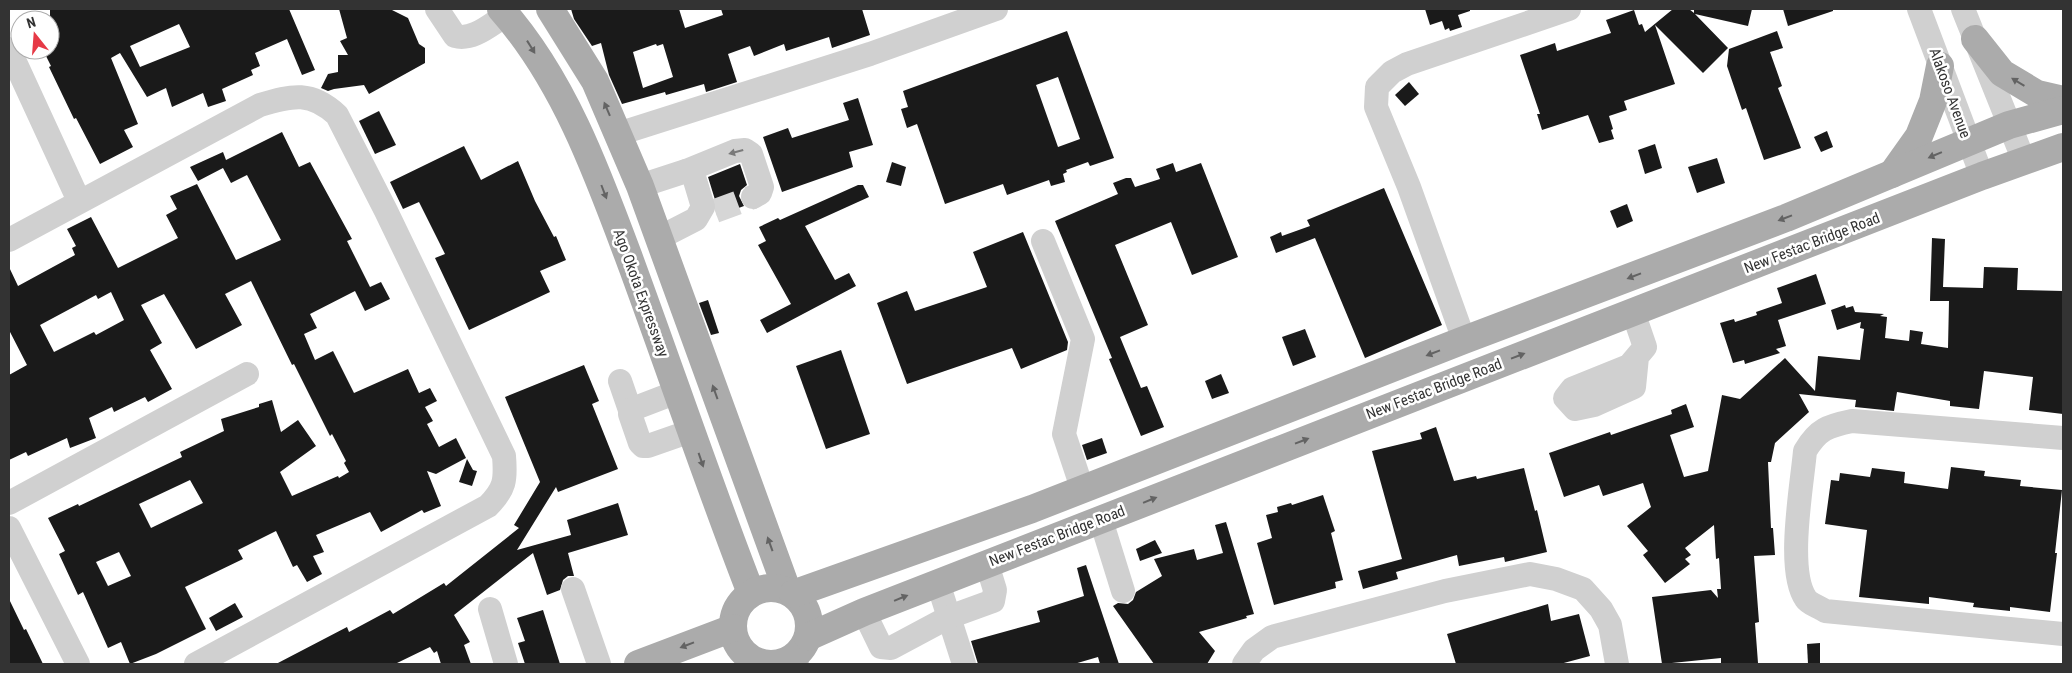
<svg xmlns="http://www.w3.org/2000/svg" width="2072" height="673" viewBox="0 0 2072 673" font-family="'Roboto Condensed',sans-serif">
	<rect width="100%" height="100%" fill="#fff"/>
	<g fill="#1a1a1a" fill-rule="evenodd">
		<path d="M 50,9 L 289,9 L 315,70 L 302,75 L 287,39 L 255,53 L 260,66 L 251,70 L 253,75 L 222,89 L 226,101 L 208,107 L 203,93 L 172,107 L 166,88 L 147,97 L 120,53 L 111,58 L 138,124 L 124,130 L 133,147 L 100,164 L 76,118 L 74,119 L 49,67 L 51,66 L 43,50 L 50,50 ZM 179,24 L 190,47 L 140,67 L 130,46 Z"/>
		<polygon points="339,9 390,9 408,18 419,44 425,48 425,63 369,94 364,85 334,89 328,91 321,88 328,74 338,72 338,55 348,55 340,41 347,38"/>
		<path d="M 571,9 L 679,9 L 685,28 L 723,15 L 721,9 L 862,9 L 870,35 L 832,48 L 829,37 L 786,51 L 784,44 L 754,56 L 750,46 L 728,54 L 737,82 L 706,92 L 704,84 L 666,95 L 665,92 L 622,104 L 609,75 L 601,43 L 592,46 L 574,19 ZM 656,44 L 657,46 L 663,44 L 673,77 L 643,88 L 633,52 Z"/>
		<polygon points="1425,9 1470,9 1470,11 1458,15 1462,27 1450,31 1449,28 1445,30 1442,21 1430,25"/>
		<polygon points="1673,9 1689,9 1694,13 1694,9 1752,9 1748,26 1695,14 1728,48 1703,73 1655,25 1675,84 1624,101 1627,110 1609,116 1613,129 1611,130 1614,139 1599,143 1588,115 1542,130 1537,114 1540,114 1520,55 1555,43 1557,51 1611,33 1606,20 1634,10 1639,25 1642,24 1645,32"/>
		<polygon points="1783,9 1833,9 1833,11 1788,26"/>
		<path d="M 1067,31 L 1114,158 L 1090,166 L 1088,162 L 1066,170 L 1067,172 L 1063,174 L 1065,182 L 1051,186 L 1049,180 L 1007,195 L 1003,184 L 945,204 L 917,124 L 907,128 L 901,109 L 908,107 L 903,91 ZM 1058,77 L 1080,139 L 1058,147 L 1036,85 Z"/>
		<polygon points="1777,31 1783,48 1770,52 1782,86 1778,88 1801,148 1764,160 1746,108 1742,110 1727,66 1729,49"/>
		<polygon points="1409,82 1419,94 1405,106 1395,95"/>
		<polygon points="858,98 873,145 849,152 853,167 782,192 763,137 788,128 792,138 849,120 843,103"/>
		<polygon points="379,111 396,145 375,154 359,121"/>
		<polygon points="1827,131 1833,147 1821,152 1814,137"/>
		<path d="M 282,132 L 299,167 L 310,162 L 352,239 L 347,241 L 370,287 L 381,282 L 390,299 L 365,311 L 355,291 L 310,314 L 317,328 L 304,334 L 315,360 L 333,351 L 354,393 L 408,369 L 419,393 L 430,388 L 437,401 L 425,407 L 433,421 L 427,424 L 439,447 L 456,438 L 466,458 L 436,474 L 427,471 L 441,506 L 424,513 L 422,510 L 381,532 L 370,512 L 316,535 L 324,552 L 313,556 L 322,574 L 307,582 L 297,565 L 293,567 L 276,531 L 238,550 L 243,559 L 185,587 L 206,629 L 156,654 L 130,664 L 121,642 L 108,648 L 83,592 L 78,595 L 59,554 L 65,551 L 48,518 L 78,504 L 79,506 L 182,457 L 180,452 L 224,431 L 221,419 L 259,407 L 259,404 L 272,400 L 281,432 L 298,420 L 316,446 L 280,472 L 292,496 L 338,476 L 339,478 L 349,472 L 344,463 L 346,461 L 332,434 L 330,436 L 294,364 L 292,365 L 251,281 L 225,294 L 242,325 L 196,349 L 164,294 L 141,305 L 162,343 L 150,350 L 172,389 L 148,402 L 145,397 L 114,412 L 112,407 L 89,418 L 96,438 L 70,448 L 67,438 L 28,456 L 26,452 L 9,460 L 9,375 L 27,365 L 9,330 L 9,267 L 18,286 L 75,255 L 72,248 L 76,246 L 67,229 L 91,217 L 118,268 L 178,238 L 166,215 L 177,209 L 170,196 L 197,184 L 236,260 L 281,240 L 247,175 L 231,183 L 223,168 L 198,181 L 190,167 L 223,152 L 226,160 ZM 111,292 L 124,320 L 96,335 L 94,332 L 54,352 L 40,325 L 96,295 L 98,299 ZM 190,480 L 203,503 L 151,528 L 139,504 ZM 119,552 L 131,576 L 108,586 L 96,562 Z"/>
		<polygon points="1655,144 1662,168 1645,174 1638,150"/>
		<polygon points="464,146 481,180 518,161 535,201 554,237 556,236 566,260 540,271 550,292 469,330 435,258 445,254 419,202 403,209 390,182"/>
		<polygon points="1717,158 1725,183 1697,193 1688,167"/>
		<polygon points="892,162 906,167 901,186 886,182"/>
		<polygon points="1173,163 1176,172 1201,163 1238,257 1192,275 1171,222 1115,245 1148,325 1120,337 1141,388 1147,386 1164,427 1141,436 1109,359 1112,358 1055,221 1118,194 1113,183 1126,178 1131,178 1135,187 1160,179 1156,169"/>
		<polygon points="740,164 747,185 741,190 739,196 744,206 717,216 716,203 708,177"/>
		<polygon points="858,185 863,185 869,197 805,226 835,280 849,273 856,286 767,333 760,320 791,304 758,245 766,241 759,227 778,218 780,220"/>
		<polygon points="1384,188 1442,325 1365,358 1315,238 1276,253 1270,237 1281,232 1282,236 1310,226 1307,220"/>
		<polygon points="1627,204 1633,221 1617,228 1610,211"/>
		<polygon points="1023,232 1068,342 1067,350 1021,369 1012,348 907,384 877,303 907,291 915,311 987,287 973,252"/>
		<polygon points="1932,238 1945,239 1943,287 1983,288 1984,267 2018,268 2017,290 2063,291 2063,414 2029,410 2033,377 1984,371 1979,409 1950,406 1950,401 1897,392 1894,411 1855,407 1856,400 1799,394 1809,412 1775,443 1771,462 1768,462 1771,528 1773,528 1775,555 1754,556 1759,622 1755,623 1758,663 1721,664 1721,658 1662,664 1652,597 1711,590 1718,598 1717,589 1721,589 1719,558 1716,559 1714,525 1685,548 1691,555 1685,559 1690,564 1665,583 1643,555 1648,551 1627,526 1651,507 1643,483 1603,496 1599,485 1564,497 1549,453 1610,432 1611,435 1672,414 1671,410 1686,404 1694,427 1670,435 1684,477 1708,471 1722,395 1740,399 1785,358 1815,391 1818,356 1860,360 1864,329 1860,328 1861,322 1837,330 1831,310 1845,305 1846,308 1853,306 1855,312 1884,314 1880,316 1887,317 1885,338 1909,341 1910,330 1923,332 1921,344 1948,348 1949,301 1930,301"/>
		<polygon points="1816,274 1826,304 1778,320 1786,346 1776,349 1780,353 1745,364 1744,360 1733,363 1720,323 1734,319 1735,322 1757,315 1756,312 1782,303 1777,288"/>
		<polygon points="708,300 719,333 711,335 699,303"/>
		<polygon points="1305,329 1316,357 1293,366 1282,337"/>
		<polygon points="841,350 870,434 826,449 796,366"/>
		<polygon points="584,365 599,401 592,404 618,469 558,492 556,487 517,550 571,535 567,520 618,503 628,535 568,553 574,576 568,576 563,580 560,590 547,595 533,553 454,615 470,642 464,645 471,664 441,664 437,651 434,653 430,647 395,664 276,664 347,627 349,632 390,610 393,614 444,583 446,586 519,528 514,525 540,482 505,397"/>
		<polygon points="1221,374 1229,393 1212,399 1205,381"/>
		<polygon points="1436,427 1454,481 1476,476 1477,479 1524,468 1535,511 1537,510 1547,552 1505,562 1504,557 1459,566 1457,555 1396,572 1398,579 1363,589 1358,571 1402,559 1372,451 1422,439 1420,433"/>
		<polygon points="1102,438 1107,453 1087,460 1082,445"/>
		<polygon points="467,459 473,470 477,471 472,486 459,482"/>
		<polygon points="1951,467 1985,471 1984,476 2021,480 2020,486 2062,490 2055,553 2057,553 2050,612 2010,607 2010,611 1973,607 1974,603 1929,597 1929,604 1859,597 1867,530 1825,524 1831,480 1839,481 1840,473 1870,477 1872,468 1905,472 1904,483 1948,489"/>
		<polygon points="1323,495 1335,531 1331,533 1343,580 1335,582 1336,588 1274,605 1257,543 1272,538 1266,515 1278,512 1277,507 1291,503 1292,505"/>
		<polygon points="1226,522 1254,614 1246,616 1247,618 1199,632 1215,651 1207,664 1154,664 1113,606 1118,603 1128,604 1133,600 1136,592 1162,576 1154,559 1194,549 1197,560 1223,553 1215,525"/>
		<polygon points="1155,540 1162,553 1140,561 1136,549"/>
		<polygon points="1086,565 1119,664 1100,664 1098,657 1074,664 978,664 971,641 1040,622 1037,611 1084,596 1077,568"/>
		<polygon points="9,599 24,630 26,629 43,664 9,664"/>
		<polygon points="235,603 243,617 216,631 209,618"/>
		<polygon points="1548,604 1551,621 1579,614 1590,656 1560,664 1456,664 1447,634"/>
		<polygon points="543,610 560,664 525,664 518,643 525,641 517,618"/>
		<polygon points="1820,643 1820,664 1808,664 1807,644"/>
	</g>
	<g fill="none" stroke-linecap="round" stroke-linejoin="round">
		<polyline stroke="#d6d6d6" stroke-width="24" stroke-dasharray="24 12" stroke-linecap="butt" points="715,211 753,197"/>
		<g stroke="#d0d0d0" stroke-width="24">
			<path d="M 437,9 L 455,36 C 473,41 491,24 506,15"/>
			<polyline points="1919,9 1982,176"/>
			<polyline points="1963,9 2024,161"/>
			<polyline points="9,49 79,201"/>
			<polyline points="618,134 870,54 996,9"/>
			<polyline points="686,171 735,151 745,150 751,154 762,187 760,193 753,197"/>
			<polyline points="640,186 686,171 694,177 703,207 696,219 659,238"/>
			<path d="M 9,240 L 260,105 C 293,95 311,91 337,115 L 386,211 L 504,456 C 506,480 505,489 488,506 L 196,664"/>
			<polyline points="1043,241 1083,339 1064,434 1082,488"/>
			<polyline points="1633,312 1645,347 1629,366 1572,389 1565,398 1575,409 1594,405 1634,387 1637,357"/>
			<polyline points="1464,340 1409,187 1376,107 1377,87 1392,72 1407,64 1569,9"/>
			<polyline points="620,381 630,410"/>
			<polyline points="677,392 630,410 630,414 640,443 643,446 648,446 691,431"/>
			<path d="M 2063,438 L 1852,421 C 1828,426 1818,429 1805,451 C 1802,486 1786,571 1806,599 C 1809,604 1820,607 1825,611 L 2063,634"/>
			<polyline points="9,503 247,374"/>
			<polyline points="1101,520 1123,591"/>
			<polyline points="9,528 78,664"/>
			<polyline points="938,583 964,664"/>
			<polyline points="573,589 599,664"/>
			<polyline points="490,609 506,664"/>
			<polyline points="864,612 881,647 891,648 949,617 993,601 995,590 987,564"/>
			<polyline points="795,656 797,664"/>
			<polyline points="764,663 764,664"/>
			<polyline points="1244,664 1254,650 1272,637 1445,591 1530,574 1556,579 1583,589 1601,609 1610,625 1617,664"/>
		</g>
		<g stroke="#ababab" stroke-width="28">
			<path d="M 501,9 C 565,81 599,177 632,266 C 672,375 709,485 751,593"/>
			<polyline points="550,9 595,81 640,186 787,590"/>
			<polyline points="1975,39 2002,73 2037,94 2063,100"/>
			<polyline points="1892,174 1919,136 1933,101 1940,66"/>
			<circle cx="771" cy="626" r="38"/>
			<polyline points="793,594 1032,509 1464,340 1786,218 2009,125 2063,110"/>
			<polyline points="808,637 864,612 1982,176 2063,147"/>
			<polyline points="638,664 733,628"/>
		</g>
	</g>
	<defs><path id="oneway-solid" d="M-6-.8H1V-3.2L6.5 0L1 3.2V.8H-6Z" transform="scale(1.25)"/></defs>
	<g fill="#636363">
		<use href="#oneway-solid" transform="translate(531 47) rotate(58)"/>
		<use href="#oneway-solid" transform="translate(2018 82) rotate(-149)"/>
		<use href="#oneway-solid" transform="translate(607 109) rotate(-113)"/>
		<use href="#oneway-solid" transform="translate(1935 155) rotate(157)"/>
		<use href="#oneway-solid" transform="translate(604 192) rotate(69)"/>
		<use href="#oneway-solid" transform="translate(1785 218) rotate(159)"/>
		<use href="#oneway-solid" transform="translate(1634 276) rotate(159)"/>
		<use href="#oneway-solid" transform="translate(1433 353) rotate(159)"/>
		<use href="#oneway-solid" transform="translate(1518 356) rotate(-21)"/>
		<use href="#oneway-solid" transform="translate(715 392) rotate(-110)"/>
		<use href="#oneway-solid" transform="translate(1302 441) rotate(-21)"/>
		<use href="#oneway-solid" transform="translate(701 460) rotate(71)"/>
		<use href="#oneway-solid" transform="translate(1150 500) rotate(-22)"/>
		<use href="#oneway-solid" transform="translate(770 544) rotate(-110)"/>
		<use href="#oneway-solid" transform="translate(901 598) rotate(-22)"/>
		<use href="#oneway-solid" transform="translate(687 645) rotate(159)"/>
	</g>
	<use fill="#7a7a7a" href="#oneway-solid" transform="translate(736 152) rotate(165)"/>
	<g text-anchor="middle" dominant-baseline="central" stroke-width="5" stroke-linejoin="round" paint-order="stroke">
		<g font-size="15" fill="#333" stroke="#fff">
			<text transform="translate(1950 93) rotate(70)">Alakoso Avenue</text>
			<text transform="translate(1812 243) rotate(-21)">New Festac Bridge Road</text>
			<text transform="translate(641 293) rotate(70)">Ago Okota Expressway</text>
			<text transform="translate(1434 389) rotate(-21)">New Festac Bridge Road</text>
			<text transform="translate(1057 536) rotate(-21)">New Festac Bridge Road</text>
		</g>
	</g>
	<rect width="2072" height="673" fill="none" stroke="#333333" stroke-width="20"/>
	<g transform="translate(35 35) rotate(343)"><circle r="24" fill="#ffffff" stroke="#adadad"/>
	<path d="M0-4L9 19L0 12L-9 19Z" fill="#e63946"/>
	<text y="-8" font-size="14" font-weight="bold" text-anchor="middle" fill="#333333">N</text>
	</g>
</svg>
